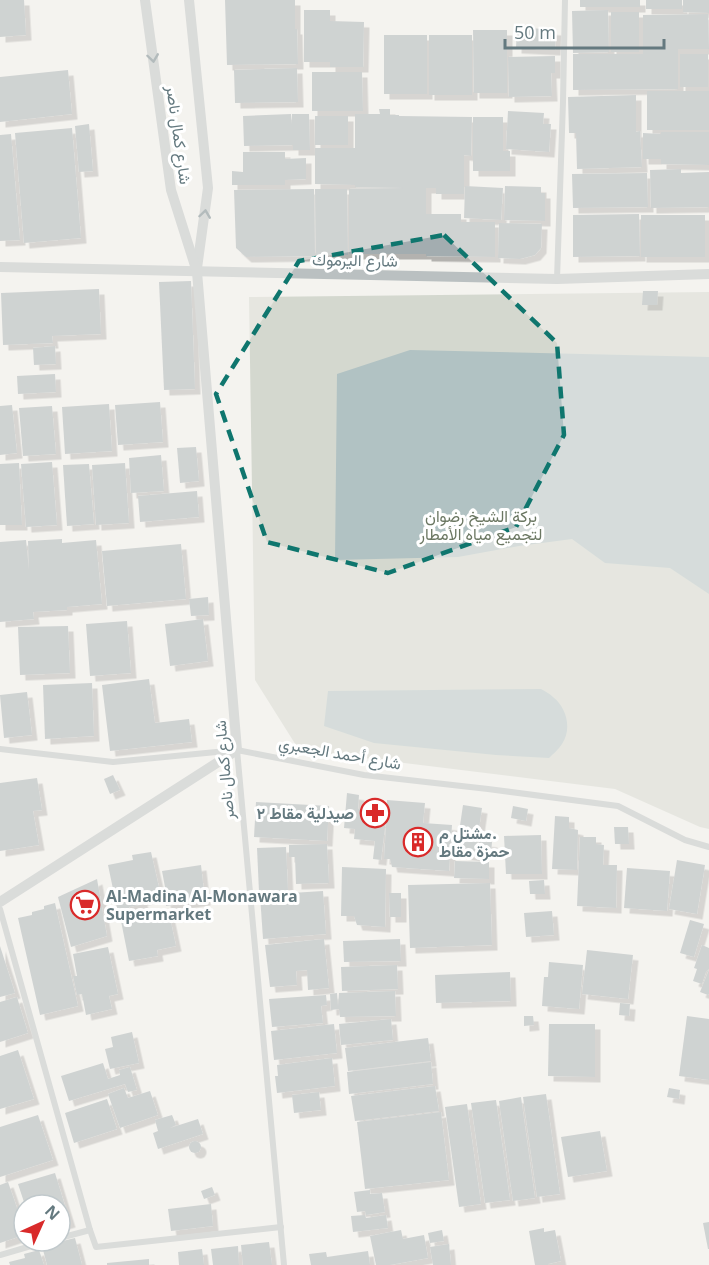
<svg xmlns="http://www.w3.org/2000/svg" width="709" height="1265" viewBox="0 0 709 1265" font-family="'Open Sans',Vazirmatn,sans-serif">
	<defs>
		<filter id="shadow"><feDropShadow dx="5.5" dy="5.5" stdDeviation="0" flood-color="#0004"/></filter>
	</defs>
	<rect width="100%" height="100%" fill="#f4f3ef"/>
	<polygon fill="#d4d8cf" points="709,292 709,829 700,827 615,789 299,750 255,680 249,297"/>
	<g fill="#b1c2c3">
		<polygon points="410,350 709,357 709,594 670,568 605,563 572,539 519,546 458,557 335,560 337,374"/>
		<path d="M 541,689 C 545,691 550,694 553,697 C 567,708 572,729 562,744 C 559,749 553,754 549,758 L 496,755 L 374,743 L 324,726 L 328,691 Z"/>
	</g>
	<g fill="#a3adb0" filter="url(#shadow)">
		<polygon points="0,0 24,0 26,35 0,37"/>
		<polygon points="225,0 295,0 295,29 297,29 298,64 227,65"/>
		<rect x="580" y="0" width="60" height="7"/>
		<rect x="646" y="0" width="36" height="9"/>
		<polygon points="683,0 709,0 709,13 683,12"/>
		<polygon points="304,10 330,10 330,21 364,22 363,67 330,67 330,62 304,62"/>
		<polygon points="608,10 609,52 573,53 572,11"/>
		<rect x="611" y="12" width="28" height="40"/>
		<polygon points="708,14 709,49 678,49 678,89 573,90 573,54 643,54 643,15"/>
		<polygon points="517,27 556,30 555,50 516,48"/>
		<polygon points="473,30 507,30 507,93 474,93"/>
		<rect x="384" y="35" width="43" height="59"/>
		<rect x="429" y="35" width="43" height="60"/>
		<rect x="680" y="54" width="28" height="33"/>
		<polygon points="555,56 555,73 551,73 552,96 509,97 508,57"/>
		<polygon points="297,68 298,102 235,103 234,70"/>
		<polygon points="68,70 72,114 0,122 0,77"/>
		<polygon points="312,72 362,72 363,111 312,111"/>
		<rect x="647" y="91" width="62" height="39"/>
		<polygon points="636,95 636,132 640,131 642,167 577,169 576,133 569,133 568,97"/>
		<polygon points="379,109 390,109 390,115 399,115 399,116 472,117 471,156 464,155 464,194 436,194 436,188 426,188 426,214 461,214 461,222 495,222 495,257 426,256 426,254 349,254 349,189 403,188 355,187 355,185 315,184 315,148 355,148 355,114 380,114"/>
		<polygon points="508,111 544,113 543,124 551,124 549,152 506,149"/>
		<polygon points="291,114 292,124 292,114 309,114 310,150 293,150 293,145 244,146 243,116"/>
		<rect x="315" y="116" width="33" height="29"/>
		<polygon points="473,117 503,117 503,151 510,151 510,171 473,171"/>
		<polygon points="89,124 93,171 79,172 75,126"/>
		<polygon points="72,128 81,238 24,243 15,133"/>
		<polygon points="661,132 709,132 709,165 661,164 661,159 643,159 643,133 661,134"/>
		<polygon points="11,134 20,240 0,241 0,135"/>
		<polygon points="243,152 285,152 285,159 306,158 306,179 285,180 285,185 232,185 232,171 243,172"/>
		<polygon points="681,169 681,173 709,172 709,207 651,208 650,170"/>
		<polygon points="647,173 648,207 573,208 572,174"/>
		<polygon points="465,186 503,188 501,220 464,218"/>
		<polygon points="505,186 541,187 541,193 545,193 545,221 504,220"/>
		<polygon points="314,189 315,256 246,257 236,248 234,190"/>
		<polygon points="315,189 347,189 348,255 316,255"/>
		<polygon points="639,214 640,256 573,257 573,215"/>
		<rect x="641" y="215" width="64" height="42"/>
		<polygon points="499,223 542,224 541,248 535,255 520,259 498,258"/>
		<polygon points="191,281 195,389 164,390 159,282"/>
		<polygon points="99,289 101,334 52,336 53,343 3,345 1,293"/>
		<polygon points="643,291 658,291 657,305 642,305"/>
		<polygon points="55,346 56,364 34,365 33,348"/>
		<polygon points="55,374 56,392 18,394 17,376"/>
		<polygon points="160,402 163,442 118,445 115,405"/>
		<polygon points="109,404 112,451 65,454 62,407"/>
		<polygon points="12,405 17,453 0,455 0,406"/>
		<polygon points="52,406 56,454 23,456 19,408"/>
		<polygon points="196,447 199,481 180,483 177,448"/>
		<polygon points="161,455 164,491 131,493 129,458"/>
		<polygon points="52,462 57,525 26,527 21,464"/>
		<polygon points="19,463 22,525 0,525 0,464"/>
		<polygon points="125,463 129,523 96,525 92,465"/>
		<polygon points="89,464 94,524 67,526 63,465"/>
		<polygon points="197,491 199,517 140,522 138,496"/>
		<polygon points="62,539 62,543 96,540 102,604 67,607 67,610 33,612 34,619 0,622 0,542 26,540 29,570 28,541"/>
		<polygon points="181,544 186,599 107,606 102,551"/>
		<polygon points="208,597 209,615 191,616 189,599"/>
		<polygon points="203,619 208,661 170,666 165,624"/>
		<polygon points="127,621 131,673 90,676 86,624"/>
		<polygon points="68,626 70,673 20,675 18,627"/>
		<polygon points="149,679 155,723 189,719 192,742 110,751 102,685"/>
		<polygon points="92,683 94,736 45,739 43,685"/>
		<polygon points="27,692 32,735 4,738 0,695"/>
		<polygon points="113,775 120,790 110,794 104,779"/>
		<polygon points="37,778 42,810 33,811 39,845 0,851 0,783"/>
		<polygon points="347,793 359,795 358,809 376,811 377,802 387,803 387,800 425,803 423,823 452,825 449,871 392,867 390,859 384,859 387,811 381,860 373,859 375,841 354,839 355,829 344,828"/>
		<polygon points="256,802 329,806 327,841 254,837"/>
		<polygon points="463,805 482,808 475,856 456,853"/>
		<polygon points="513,806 528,809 526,821 511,818"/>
		<polygon points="555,816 569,817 569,828 578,830 577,870 552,869"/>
		<polygon points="614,827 628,827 629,844 615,844"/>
		<polygon points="541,835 542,874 506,874 504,836"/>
		<polygon points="580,837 596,837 596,844 604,845 603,865 617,865 616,908 577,906"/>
		<polygon points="479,841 492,842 491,853 479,852"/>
		<polygon points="327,844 329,883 296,884 295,857 289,857 289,845"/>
		<polygon points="286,847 288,891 259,892 257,848"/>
		<polygon points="151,852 161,896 142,900 143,904 129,907 130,911 118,913 108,865 133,860 132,855"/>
		<polygon points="677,860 705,865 697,914 669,909"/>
		<polygon points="455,861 489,862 489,879 454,878"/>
		<polygon points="201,865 205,900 166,906 163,887 165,887 162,871"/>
		<polygon points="342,867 386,869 385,927 357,925 354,916 341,916"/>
		<polygon points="627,868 670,871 667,911 624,908"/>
		<polygon points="97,879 107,936 71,947 58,897"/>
		<polygon points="544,880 545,894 530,894 529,881"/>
		<polygon points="490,883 492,945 410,948 408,885"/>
		<polygon points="323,891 326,934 263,939 260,895"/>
		<polygon points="389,893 401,893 401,917 390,917"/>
		<polygon points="55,903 78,1006 40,1015 18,918 32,915 32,912 44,909 44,906"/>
		<polygon points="152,909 153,917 169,913 176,946 157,950 158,956 129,961 120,916"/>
		<polygon points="552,911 554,935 526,937 524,913"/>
		<polygon points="690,920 704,924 694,957 680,953"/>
		<polygon points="324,939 329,988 308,990 307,970 296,971 297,985 270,987 265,945"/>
		<polygon points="400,939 401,961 344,962 343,941"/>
		<polygon points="702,945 709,948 709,969 706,972 702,984 693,981 697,969 694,968"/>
		<polygon points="0,946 15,993 0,997"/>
		<polygon points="108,947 118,994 109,996 112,1009 86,1015 82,994 77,995 73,976 77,976 73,954"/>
		<polygon points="587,950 633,955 628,999 582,994"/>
		<polygon points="549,962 583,965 579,1009 542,1006 544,977 548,977"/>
		<polygon points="397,965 398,989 342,991 341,967"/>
		<polygon points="709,970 709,994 708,995 700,992"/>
		<polygon points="510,972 511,1001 436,1003 435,975"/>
		<polygon points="395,991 396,1016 340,1017 339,1009 331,1010 330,994 337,993 338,1006 339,993"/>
		<polygon points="326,995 327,1005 321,1006 323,1023 272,1027 269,999"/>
		<polygon points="17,997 28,1033 0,1042 0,1002"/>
		<polygon points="620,1003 630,1004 629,1016 619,1015"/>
		<polygon points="524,1016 533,1016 534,1025 524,1026"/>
		<polygon points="687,1016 709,1019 709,1080 679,1076"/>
		<polygon points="391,1019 393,1040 341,1045 339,1024"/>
		<polygon points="334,1024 337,1053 274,1060 271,1031"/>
		<polygon points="549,1024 595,1024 595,1077 548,1076"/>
		<polygon points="132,1032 139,1063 110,1069 105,1049 113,1047 111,1037"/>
		<polygon points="428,1038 431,1061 348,1071 345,1048"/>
		<polygon points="18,1050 34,1099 0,1109 0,1056"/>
		<polygon points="332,1058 335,1086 277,1093 275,1076 278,1076 277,1065"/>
		<polygon points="431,1062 433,1084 349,1094 347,1072"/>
		<polygon points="103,1063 108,1079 120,1075 119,1070 130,1067 137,1090 128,1092 125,1084 69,1101 61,1076"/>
		<polygon points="435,1086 439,1111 355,1121 351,1096"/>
		<polygon points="124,1088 128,1098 150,1091 158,1115 120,1128 108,1094"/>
		<polygon points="669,1088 680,1090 679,1099 667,1097"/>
		<polygon points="319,1092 321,1110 294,1113 292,1095"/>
		<polygon points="546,1094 560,1194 537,1197 523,1097"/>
		<polygon points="521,1097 535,1198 513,1201 499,1101"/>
		<polygon points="107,1099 117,1129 74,1143 65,1113"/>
		<polygon points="496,1100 510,1200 485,1203 471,1103"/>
		<polygon points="467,1104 481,1204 459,1207 445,1107"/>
		<polygon points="441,1112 449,1180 365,1189 357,1122"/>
		<polygon points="38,1115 53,1160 0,1177 0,1127"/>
		<polygon points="172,1115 176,1125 170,1128 198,1119 203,1134 158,1149 153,1133 158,1131 155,1120"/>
		<polygon points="600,1131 607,1171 568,1177 561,1137"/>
		<circle cx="195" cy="1147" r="6"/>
		<polygon points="55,1173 70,1222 60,1225 60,1205 25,1205 18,1184"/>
		<polygon points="8,1182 24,1228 24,1235 0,1243 0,1185"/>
		<polygon points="212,1187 215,1195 204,1199 201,1191"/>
		<polygon points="370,1190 370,1194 382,1193 385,1212 366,1215 365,1211 357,1212 354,1192"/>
		<polygon points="211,1204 213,1226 171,1231 168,1209"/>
		<polygon points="365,1215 366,1218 386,1215 388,1228 353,1232 351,1216"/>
		<polygon points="709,1222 709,1249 708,1249 703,1223"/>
		<polygon points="544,1228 544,1232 555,1230 561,1261 548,1264 548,1265 535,1265 529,1231"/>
		<polygon points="401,1230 403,1239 424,1235 428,1258 390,1265 376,1265 370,1236"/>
		<polygon points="442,1230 444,1241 430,1243 428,1233"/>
		<polygon points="75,1238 82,1265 47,1265 42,1246"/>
		<polygon points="269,1242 272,1265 243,1265 241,1245"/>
		<polygon points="449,1244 451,1265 433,1265 430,1247"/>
		<polygon points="238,1246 239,1265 213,1265 211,1249"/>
		<polygon points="202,1249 204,1265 179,1265 178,1252"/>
		<polygon points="39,1250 44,1265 10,1265 9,1262 25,1258 24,1254"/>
		<polygon points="368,1251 370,1265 311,1265 309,1254 326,1252 327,1257"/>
		<polygon points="149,1259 149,1265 107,1265 107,1263"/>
	</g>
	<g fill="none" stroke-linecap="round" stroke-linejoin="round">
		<g stroke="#bac0c1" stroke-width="6">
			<polyline points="557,279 563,102 565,0"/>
			<polyline points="0,749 113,762 237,750 364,775 488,789 618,806 685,840 709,847"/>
			<polyline points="237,750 284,1265"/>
			<polyline points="0,909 90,1230"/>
			<polyline points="60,1238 90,1230 96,1247 281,1227"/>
			<polyline points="0,1255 48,1241"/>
		</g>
		<g stroke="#bac0c1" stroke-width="10">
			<polyline points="189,0 208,188 197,268"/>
			<polyline points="0,267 557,279 709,274"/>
			<polyline points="0,902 237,750 197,272 171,190 145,0"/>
		</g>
	</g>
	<defs><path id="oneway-chevron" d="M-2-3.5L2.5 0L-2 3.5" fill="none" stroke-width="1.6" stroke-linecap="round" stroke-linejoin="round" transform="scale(1.5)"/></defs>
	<g stroke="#64797f">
		<use href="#oneway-chevron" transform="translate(153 58) rotate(82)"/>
		<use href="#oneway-chevron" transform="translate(205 214) rotate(-82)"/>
	</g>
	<path d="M0 0H709V1265H0ZM 444,235 L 557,343 L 564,435 L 516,527 L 388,573 L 267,542 L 216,394 L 299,261 Z" fill="#f4f3ef" fill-opacity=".55" fill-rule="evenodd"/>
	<path fill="none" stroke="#0f766e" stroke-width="4.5" stroke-dasharray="12 8" stroke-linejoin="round" d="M 444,235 L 557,343 L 564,435 L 516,527 L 388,573 L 267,542 L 216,394 L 299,261 Z"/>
	<defs>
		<g id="pharmacy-ring" transform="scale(1.5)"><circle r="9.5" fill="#fff" stroke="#d92a2a" stroke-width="1.5"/><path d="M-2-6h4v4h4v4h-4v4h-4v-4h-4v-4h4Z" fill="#d92a2a"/></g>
		<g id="building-ring" transform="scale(1.5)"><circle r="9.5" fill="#fff" stroke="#d92a2a" stroke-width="1.5"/><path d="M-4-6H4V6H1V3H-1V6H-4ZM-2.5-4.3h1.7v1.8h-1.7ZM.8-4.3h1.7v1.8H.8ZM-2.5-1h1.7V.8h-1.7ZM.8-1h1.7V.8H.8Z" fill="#d92a2a"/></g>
		<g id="supermarket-ring" transform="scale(1.5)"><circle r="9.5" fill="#fff" stroke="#d92a2a" stroke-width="1.5"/><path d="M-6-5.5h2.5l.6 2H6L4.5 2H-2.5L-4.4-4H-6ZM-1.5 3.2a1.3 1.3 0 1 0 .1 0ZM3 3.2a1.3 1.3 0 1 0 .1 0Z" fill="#d92a2a"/></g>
	</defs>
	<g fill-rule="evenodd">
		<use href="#pharmacy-ring" x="375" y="813"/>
		<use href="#building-ring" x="418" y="842"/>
		<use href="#supermarket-ring" x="85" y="905"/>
	</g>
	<g text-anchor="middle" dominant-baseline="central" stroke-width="6" stroke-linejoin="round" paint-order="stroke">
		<g font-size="16" fill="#64797f" stroke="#fff">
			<text transform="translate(179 135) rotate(82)">شارع كمال ناصر</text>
			<text transform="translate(355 260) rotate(1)">شارع اليرموك</text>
			<text transform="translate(340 753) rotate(10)">شارع أحمد الجعبري</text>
			<text transform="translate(224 770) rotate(-95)">شارع كمال ناصر</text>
		</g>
		<g font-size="16" fill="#6b7762" stroke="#fff">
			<text x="481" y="516">بركة الشيخ رضوان<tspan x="481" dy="18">لتجميع مياه الأمطار</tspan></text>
		</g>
		<g font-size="16" font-weight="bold" fill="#64797f" stroke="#fff" text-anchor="start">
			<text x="354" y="813" text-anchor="end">صيدلية مقاط ٢</text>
			<text x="439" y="833">مشتل م.<tspan x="439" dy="18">حمزة مقاط</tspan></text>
			<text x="106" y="896">Al-Madina Al-Monawara<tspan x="106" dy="18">Supermarket</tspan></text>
		</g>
	</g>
	<g transform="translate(42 1223) rotate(45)"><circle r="28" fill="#ffffff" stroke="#c1c9cc" stroke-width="1.5"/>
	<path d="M0-4.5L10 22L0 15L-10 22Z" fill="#d92a2a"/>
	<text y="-9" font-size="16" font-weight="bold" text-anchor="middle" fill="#64797f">N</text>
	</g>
	<path d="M505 39v9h159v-9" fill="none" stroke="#64797f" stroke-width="3"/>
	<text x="514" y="39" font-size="18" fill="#64797f" stroke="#ffffff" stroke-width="4.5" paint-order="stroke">50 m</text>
</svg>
